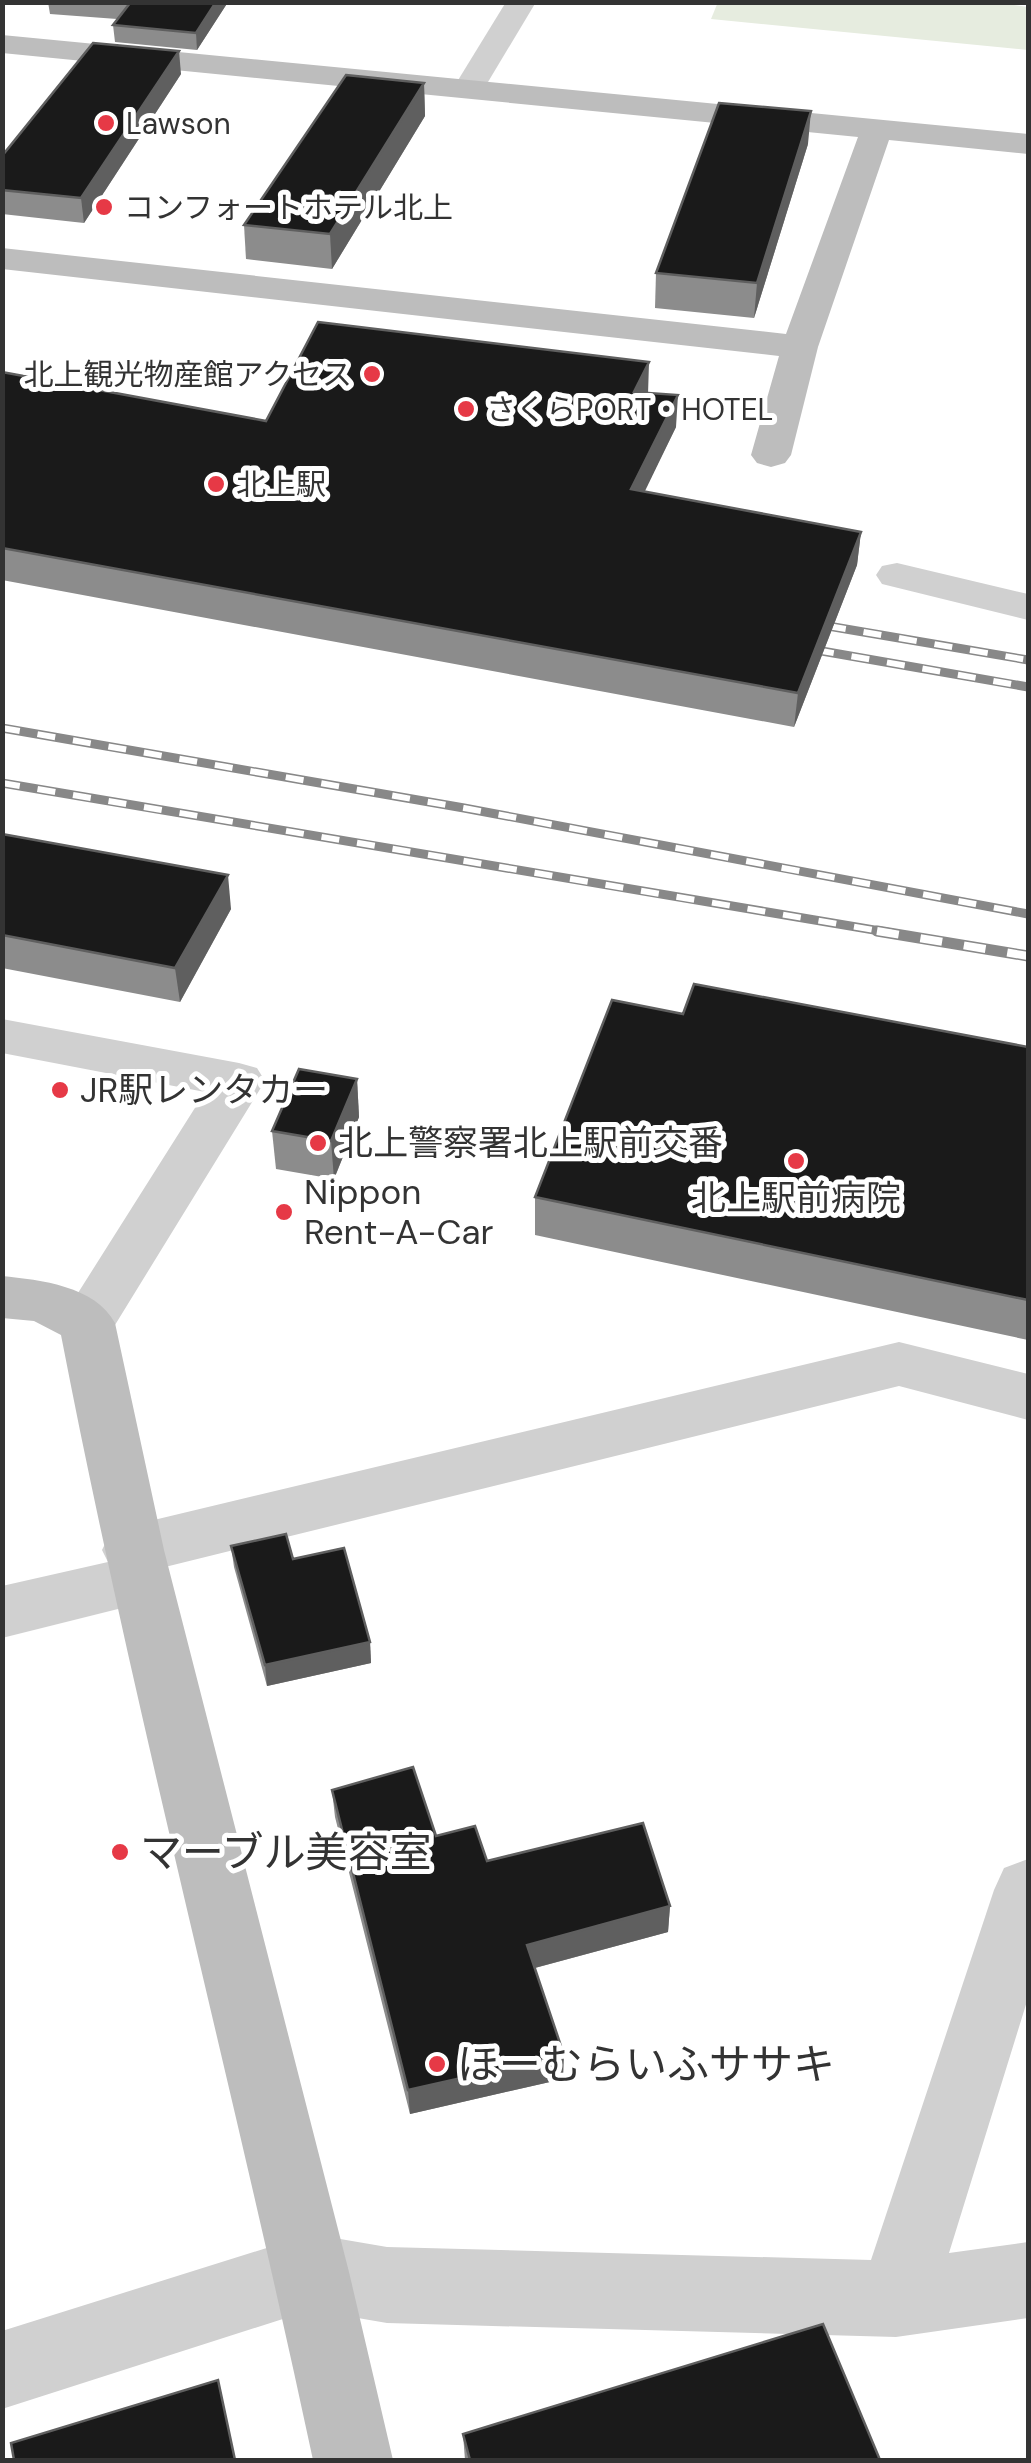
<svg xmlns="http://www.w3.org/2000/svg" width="1031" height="2463" viewBox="0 0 1031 2463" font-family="'DM Sans','Noto Sans JP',sans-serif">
	<rect width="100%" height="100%" fill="#fff"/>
	<polygon fill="#e6ecdf" points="718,2 999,3 1028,7 1028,50 711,19"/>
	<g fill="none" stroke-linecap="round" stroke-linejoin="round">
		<g fill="#d0d0d0" fill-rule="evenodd">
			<polygon points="506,2 536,2 479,97 457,97 452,90"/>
			<polygon points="897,563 1028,594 1028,620 882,584 876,575 882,566"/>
			<polygon points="2,1019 239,1063 257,1068 265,1081 107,1338 87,1345 67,1338 59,1323 205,1092 2,1053"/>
			<polygon points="899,1342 1028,1374 1028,1420 899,1386 165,1567 171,1580 162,1598 2,1638 2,1586 108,1562 102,1550 111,1532 133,1525"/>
			<polygon points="1028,1859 1028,1998 949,2253 1028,2242 1028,2318 896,2337 387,2323 311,2310 2,2409 2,2331 311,2234 387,2247 871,2260 994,1890 1004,1868"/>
		</g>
		<g fill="#bdbdbd" fill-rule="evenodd">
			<polygon points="2,35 1028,134 1028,154 889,140 818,347 791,455 785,463 771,467 757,463 751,455 779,356 2,269 2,248 786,334 858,137 2,53"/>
			<path d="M 2,1276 C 41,1280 95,1286 115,1323 L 164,1550 L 349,2272 L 393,2460 L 313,2460 C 233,2084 134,1713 61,1335 L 34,1321 L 2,1318 Z"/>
		</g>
		<g stroke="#888" stroke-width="9">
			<g id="rail-far1">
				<polyline points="828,626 1028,660"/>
				<polyline points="816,650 1028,687"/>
				<polyline points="2,728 464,808 1028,914"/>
				<polyline points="2,783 892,933"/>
			</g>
		</g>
		<g stroke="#888" stroke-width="11">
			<polyline id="rail" points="877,931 1028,956"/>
		</g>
		<use href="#rail-far1" stroke="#fff" stroke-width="6" stroke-dasharray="18" stroke-linecap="butt"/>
		<use href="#rail" stroke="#fff" stroke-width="8" stroke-dasharray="22" stroke-linecap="butt"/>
	</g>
	<g fill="#8c8c8c">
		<polygon points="48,2 228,2 197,50 115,42 113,25 117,19 50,14"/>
		<polygon points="181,74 84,223 2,214 2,156"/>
		<polygon points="424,83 425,116 332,269 246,259 244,225"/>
		<polygon points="808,144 754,318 655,308 656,273"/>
		<polygon points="2,372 266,421 648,393 676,427 644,491 861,532 857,565 794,727 2,580"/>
		<polygon points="2,834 231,909 180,1002 2,968"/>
		<polygon points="683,1014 1028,1047 1028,1340 535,1235 535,1197"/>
		<polygon points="357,1079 359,1117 334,1179 276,1169 272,1131"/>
		<polygon points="231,1546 293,1559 370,1642 371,1663 267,1686 234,1567"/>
		<polygon points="332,1790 487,1861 670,1906 668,1932 535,1968 563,2079 410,2114 335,1817"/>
		<polygon points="463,2434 880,2460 465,2460"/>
	</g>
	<g fill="#5f5f5f">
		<polygon points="216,2 228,2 197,50 196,33"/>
		<polygon points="179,51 181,74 84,223 81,198"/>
		<polygon points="424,83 425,116 332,269 330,234"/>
		<polygon points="811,111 808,144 754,318 757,283"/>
		<polygon points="649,362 648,394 634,392"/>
		<polygon points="678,395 676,427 630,522 631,489"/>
		<polygon points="861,532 857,565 794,727 798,693"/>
		<polygon points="228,875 231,909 180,1002 175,968"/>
		<polygon points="357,1079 359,1117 334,1179 331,1141"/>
		<polygon points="370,1642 371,1663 267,1686 265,1665"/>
		<polygon points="670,1906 668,1932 527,1970 527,1945"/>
		<polygon points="564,2055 563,2079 410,2114 408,2090"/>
	</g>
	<g fill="#1a1a1a" stroke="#5f5f5f" stroke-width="2.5">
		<polygon points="118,2 216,2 196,33 113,25 130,3"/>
		<polygon points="93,43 179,51 81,198 2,190 2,156"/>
		<polygon points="346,75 424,83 330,234 244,225"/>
		<polygon points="719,103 811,111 757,283 656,273"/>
		<polygon points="318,322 649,362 634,392 678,395 631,489 861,532 798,693 2,548 2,372 266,421"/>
		<polygon points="2,834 228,875 175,968 2,935"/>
		<polygon points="694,984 1028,1047 1028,1300 535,1197 612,1000 683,1014"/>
		<polygon points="299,1069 357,1079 331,1141 272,1131"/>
		<polygon points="286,1534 293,1559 344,1548 370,1642 265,1665 231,1546"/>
		<polygon points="413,1767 436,1836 475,1826 487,1861 643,1823 670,1906 527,1945 564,2055 408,2090 332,1790"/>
		<polygon points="823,2324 880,2460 470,2460 463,2434"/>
		<polygon points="218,2380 235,2460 14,2460 11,2443"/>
	</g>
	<g fill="#e63946" stroke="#fff" stroke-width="4">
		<circle cx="106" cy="123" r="10"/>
		<circle cx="104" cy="207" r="10"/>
		<circle cx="372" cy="374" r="10"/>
		<circle cx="466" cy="409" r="10"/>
		<circle cx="216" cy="484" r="10"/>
		<circle cx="60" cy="1090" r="10"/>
		<circle cx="318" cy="1143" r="10"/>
		<circle cx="796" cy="1161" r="10"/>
		<circle cx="284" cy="1212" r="10"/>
		<circle cx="120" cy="1852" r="10"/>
		<circle cx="437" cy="2064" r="10"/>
	</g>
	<g text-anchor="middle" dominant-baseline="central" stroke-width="10" stroke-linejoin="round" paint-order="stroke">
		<g font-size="30" fill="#333" stroke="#fff" text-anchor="start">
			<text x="126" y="123">Lawson</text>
			<text x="124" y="207">コンフォートホテル北上</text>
			<text x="352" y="374" text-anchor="end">北上観光物産館アクセス</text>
			<text x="486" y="409">さくらPORT・HOTEL</text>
			<text x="236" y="484">北上駅</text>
		</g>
		<g font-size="35" fill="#333" stroke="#fff" text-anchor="start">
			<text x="80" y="1090">JR駅レンタカー</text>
			<text x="338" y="1143">北上警察署北上駅前交番</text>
			<text x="304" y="1192">Nippon<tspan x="304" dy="40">Rent-A-Car</tspan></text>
			<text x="796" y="1198" text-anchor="middle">北上駅前病院</text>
		</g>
		<g font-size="42" fill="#333" stroke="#fff" text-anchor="start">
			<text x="140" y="1852">マーブル美容室</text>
			<text x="457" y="2064">ほーむらいふササキ</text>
		</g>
	</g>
	<rect width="1031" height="2463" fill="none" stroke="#333333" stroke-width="10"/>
</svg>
